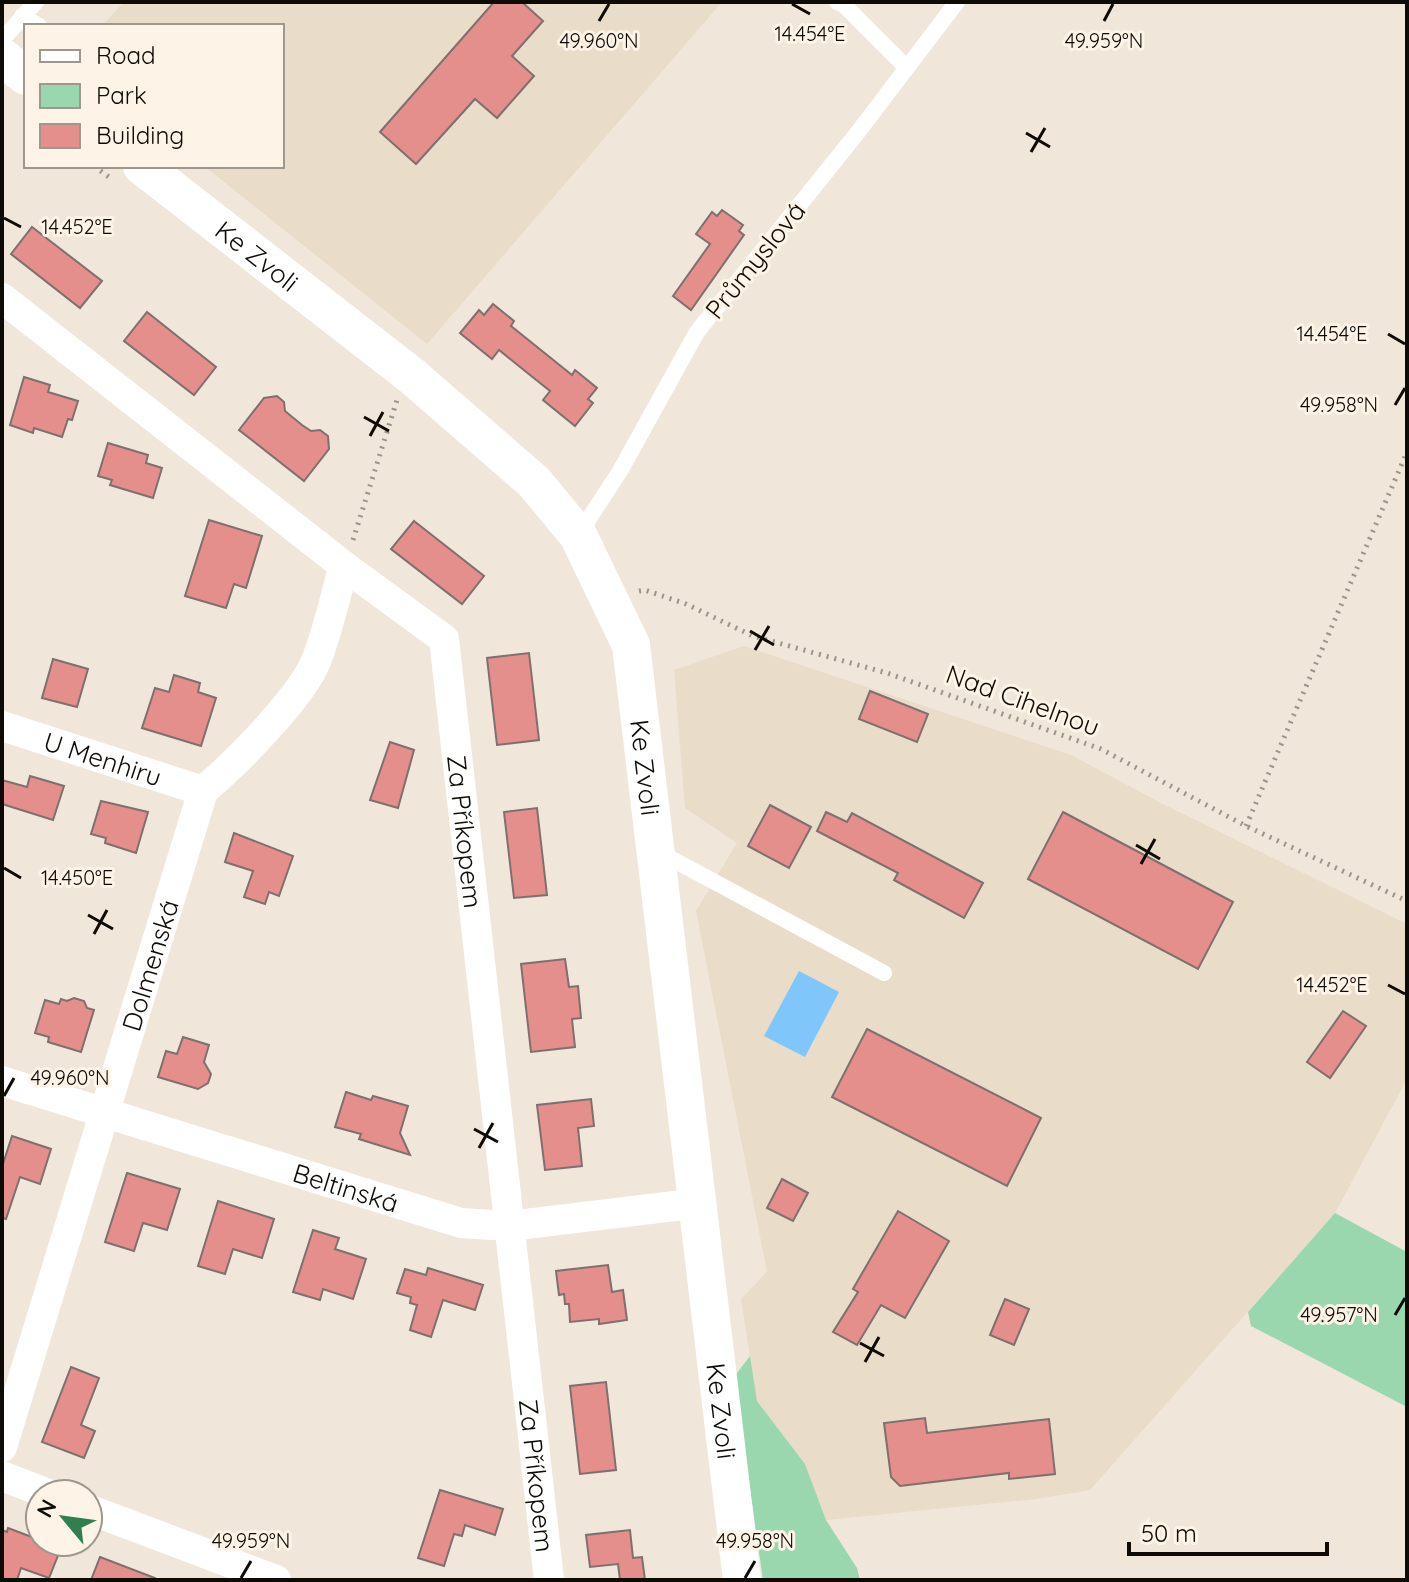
<svg xmlns="http://www.w3.org/2000/svg" width="1409" height="1582" viewBox="0 0 1409 1582" font-family="Quicksand,sans-serif">
	<rect width="100%" height="100%" fill="#f0e7da"/>
	<g fill="#e9dcc8">
		<polygon points="124,2 722,2 427,344 204,166 282,166 282,26 102,26"/>
		<polygon points="744,646 1071,755 1163,804 1407,924 1407,1079 1335,1213 1090,1490 1036,1499 826,1520 805,1464 757,1401 741,1299 767,1272 696,911 737,843 685,808 674,670"/>
	</g>
	<g fill="#9ad7ae">
		<polygon points="1335,1213 1407,1252 1407,1407 1251,1326 1248,1312"/>
		<polygon points="750,1356 757,1401 805,1464 826,1520 857,1568 860,1580 763,1580 734,1377"/>
	</g>
	<polygon fill="#7fc6fb" points="799,971 839,992 805,1057 764,1036"/>
	<g fill="#e48f8b" stroke="#7f6f6e" stroke-width="2">
		<polygon points="494,2 522,2 543,21 512,56 534,76 497,118 475,99 416,164 380,132"/>
		<polygon points="722,210 743,225 739,231 744,235 691,310 673,296 710,244 696,234 712,212 717,216"/>
		<polygon points="32,227 102,281 80,308 11,254"/>
		<polygon points="493,304 514,321 511,326 572,375 575,370 597,388 588,399 593,403 575,426 543,400 550,391 525,371 499,350 492,359 460,333 479,310 484,315"/>
		<polygon points="147,312 216,367 194,395 124,341"/>
		<polygon points="24,377 50,385 48,392 78,401 72,420 68,419 62,437 34,428 33,433 10,425"/>
		<polygon points="277,396 284,402 285,411 302,425 311,431 320,430 328,436 329,449 304,481 239,430 264,398"/>
		<polygon points="108,443 148,455 146,463 162,468 153,498 110,485 112,480 98,476"/>
		<polygon points="209,520 262,536 246,588 234,584 226,608 185,596"/>
		<polygon points="414,521 484,576 462,604 391,549"/>
		<polygon points="529,653 539,740 497,745 487,658"/>
		<polygon points="53,659 88,669 77,707 42,698"/>
		<polygon points="174,675 200,683 198,692 216,698 201,746 142,728 155,688 169,692"/>
		<polygon points="870,691 928,714 917,742 859,719"/>
		<polygon points="390,742 414,750 398,808 370,800"/>
		<polygon points="30,776 64,786 53,820 2,804 2,780 27,787"/>
		<polygon points="101,801 148,812 136,853 105,843 106,838 91,834"/>
		<polygon points="770,805 811,827 789,868 748,846"/>
		<polygon points="537,808 547,895 514,898 504,812"/>
		<polygon points="826,812 847,822 852,813 983,883 964,918 894,880 898,873 817,831"/>
		<polygon points="1063,812 1233,902 1198,969 1028,879"/>
		<polygon points="234,833 293,856 279,896 269,892 265,904 244,897 253,871 225,862"/>
		<polygon points="565,959 569,987 578,986 581,1018 572,1019 575,1047 531,1052 521,964"/>
		<polygon points="74,998 84,1001 87,1008 94,1010 81,1052 48,1042 49,1037 35,1033 45,1000 59,1004 61,999 67,1001"/>
		<polygon points="1343,1011 1366,1026 1330,1078 1307,1062"/>
		<polygon points="867,1029 1041,1118 1007,1186 832,1097"/>
		<polygon points="183,1037 209,1045 204,1062 211,1074 208,1083 198,1089 158,1077 166,1051 177,1054"/>
		<polygon points="346,1092 371,1100 373,1096 408,1106 400,1133 410,1155 359,1139 361,1134 335,1127"/>
		<polygon points="591,1099 594,1126 578,1128 582,1166 545,1170 537,1105"/>
		<polygon points="12,1136 51,1149 40,1184 20,1177 6,1219 2,1218 2,1167"/>
		<polygon points="127,1173 180,1189 167,1230 143,1223 134,1251 105,1242"/>
		<polygon points="782,1179 808,1193 793,1221 767,1208"/>
		<polygon points="218,1201 274,1219 262,1258 233,1249 225,1274 198,1266"/>
		<polygon points="898,1211 949,1241 905,1318 881,1305 857,1345 833,1332 858,1292 853,1289"/>
		<polygon points="313,1230 339,1238 335,1249 366,1259 353,1299 323,1289 320,1300 293,1292"/>
		<polygon points="608,1265 612,1292 623,1290 627,1320 599,1324 599,1319 570,1322 569,1304 565,1304 564,1294 559,1295 556,1271"/>
		<polygon points="428,1268 483,1285 475,1310 443,1300 431,1337 410,1330 417,1305 410,1303 411,1297 397,1293 405,1269 426,1275"/>
		<polygon points="1005,1299 1029,1309 1014,1345 990,1335"/>
		<polygon points="71,1367 99,1378 81,1425 95,1431 84,1458 42,1442"/>
		<polygon points="606,1382 616,1470 580,1474 570,1386"/>
		<polygon points="925,1418 927,1433 1049,1419 1055,1474 1009,1479 1009,1473 900,1486 891,1477 884,1423"/>
		<polygon points="440,1490 503,1509 495,1535 465,1525 462,1536 454,1534 444,1566 418,1558"/>
		<polygon points="8,1528 61,1548 49,1578 21,1568 17,1580 2,1580 2,1530 7,1532"/>
		<polygon points="630,1530 633,1558 642,1557 645,1580 620,1580 618,1564 590,1567 586,1535"/>
		<polygon points="100,1557 155,1578 154,1580 91,1580"/>
	</g>
	<g fill="none" stroke-linecap="round" stroke-linejoin="round">
		<g stroke="#9b948b" stroke-width="5" stroke-dasharray="2 6" stroke-linecap="butt">
			<polyline points="94,166 113,180"/>
			<polyline points="353,540 397,400"/>
			<polyline points="639,591 645,590 686,604 753,636 887,673 1101,749 1246,826 1407,901"/>
			<polyline points="1246,826 1407,452"/>
		</g>
		<g stroke="#fff" stroke-width="16">
			<polyline points="837,2 844,5 906,67"/>
			<polyline points="22,16 39,26"/>
			<polyline points="2,40 36,2"/>
			<polyline points="579,534 620,471 697,332 855,136 957,2"/>
			<polyline points="657,851 884,973"/>
		</g>
		<g stroke="#fff" stroke-width="30">
			<path id="s1" d="M 2,298 L 344,566 L 444,639 L 549,1580"/>
			<path id="s2" d="M 2,726 L 203,791"/>
			<path id="s3" d="M 2,1081 L 461,1223 L 509,1226 L 699,1203"/>
			<path id="s4" d="M 2,1447 L 203,791 C 235,764 301,698 316,661 C 328,631 335,597 344,566"/>
			<polyline points="2,1476 48,1494"/>
			<polyline points="88,1509 276,1580"/>
		</g>
		<g stroke="#fff" stroke-width="38">
			<polyline points="2,57 26,76"/>
			<path id="s5" d="M 142,166 L 412,376 L 534,482 L 578,535 L 631,645 L 742,1580"/>
		</g>
	</g>
	<path fill="none" stroke="#0e0b07" stroke-width="3" d="M 792,4 L 810,14M 599,21 L 609,4M 1104,21 L 1113,4M 1026,133 L 1050,147M 1031,152 L 1045,128M 4,218 L 21,227M 1388,334 L 1405,344M 1395,405 L 1405,388M 364,417 L 389,431M 370,436 L 383,412M 750,631 L 774,645M 755,650 L 769,626M 1136,845 L 1160,859M 1141,864 L 1155,839M 4,868 L 21,878M 88,915 L 113,929M 94,934 L 107,910M 1388,985 L 1405,994M 4,1096 L 14,1078M 474,1129 L 498,1142M 479,1148 L 493,1123M 1395,1315 L 1405,1298M 860,1343 L 884,1356M 865,1362 L 879,1337M 241,1578 L 251,1561M 745,1578 L 755,1561"/>
	<g text-anchor="middle" dominant-baseline="central" stroke-width="6" stroke-linejoin="round" paint-order="stroke">
		<g font-size="26" fill="#0e0b07" stroke="#fdf4e7">
			<text stroke="none"><textPath href="#s5" startOffset="146">Ke Zvoli</textPath></text>
			<text transform="translate(755 260) rotate(-51)">Průmyslová</text>
			<text transform="translate(1023 700) rotate(20)">Nad Cihelnou</text>
			<text stroke="none"><textPath href="#s2" startOffset="106">U Menhiru</textPath></text>
			<text stroke="none"><textPath href="#s5" startOffset="818">Ke Zvoli</textPath></text>
			<text stroke="none"><textPath href="#s1" startOffset="752">Za Příkopem</textPath></text>
			<text stroke="none"><textPath href="#s4" startOffset="504">Dolmenská</textPath></text>
			<text stroke="none"><textPath href="#s3" startOffset="360">Beltinská</textPath></text>
			<text stroke="none"><textPath href="#s5" startOffset="1466">Ke Zvoli</textPath></text>
			<text stroke="none"><textPath href="#s1" startOffset="1400">Za Příkopem</textPath></text>
		</g>
	</g>
	<g font-size="20" text-anchor="middle" fill="#0e0b07" stroke="#fdf4e7" stroke-width="6" stroke-linejoin="round" paint-order="stroke">
		<text x="810" y="41">14.454°E</text>
		<text x="599" y="48">49.960°N</text>
		<text x="1104" y="48">49.959°N</text>
		<text x="77" y="234">14.452°E</text>
		<text x="1332" y="341">14.454°E</text>
		<text x="1339" y="412">49.958°N</text>
		<text x="77" y="885">14.450°E</text>
		<text x="1332" y="992">14.452°E</text>
		<text x="70" y="1085">49.960°N</text>
		<text x="1339" y="1322">49.957°N</text>
		<text x="251" y="1548">49.959°N</text>
		<text x="755" y="1548">49.958°N</text>
	</g>
	<rect width="1409" height="1582" fill="none" stroke="#0e0b07" stroke-width="8"/>
	<rect x="24" y="24" width="260" height="144" fill="#fdf4e7" stroke="#9d978d" stroke-width="2"/>
	<rect x="40" y="50" width="40" height="12" fill="#ffffff" stroke="#9d978d" stroke-width="2"/>
	<text x="96" y="64" font-size="24" fill="#0e0b07">Road</text>
	<rect x="40" y="84" width="40" height="24" fill="#9ad7ae" stroke="#9d978d" stroke-width="2"/>
	<text x="96" y="104" font-size="24" fill="#0e0b07">Park</text>
	<rect x="40" y="124" width="40" height="24" fill="#e48f8b" stroke="#9d978d" stroke-width="2"/>
	<text x="96" y="144" font-size="24" fill="#0e0b07">Building</text>
	<g transform="translate(64 1518) rotate(299)"><circle r="38" fill="#fdf4e7" stroke="#9d978d" stroke-width="2"/>
	<path d="M0-6L14 30L0 20L-14 30Z" fill="#317f4f"/>
	<text y="-12" font-size="22" font-weight="bold" text-anchor="middle" fill="#0e0b07">N</text>
	</g>
	<path d="M1129 1542v12h198v-12" fill="none" stroke="#0e0b07" stroke-width="4"/>
	<text x="1141" y="1542" font-size="24" fill="#0e0b07" stroke="#fdf4e7" stroke-width="6" paint-order="stroke">50 m</text>
</svg>
